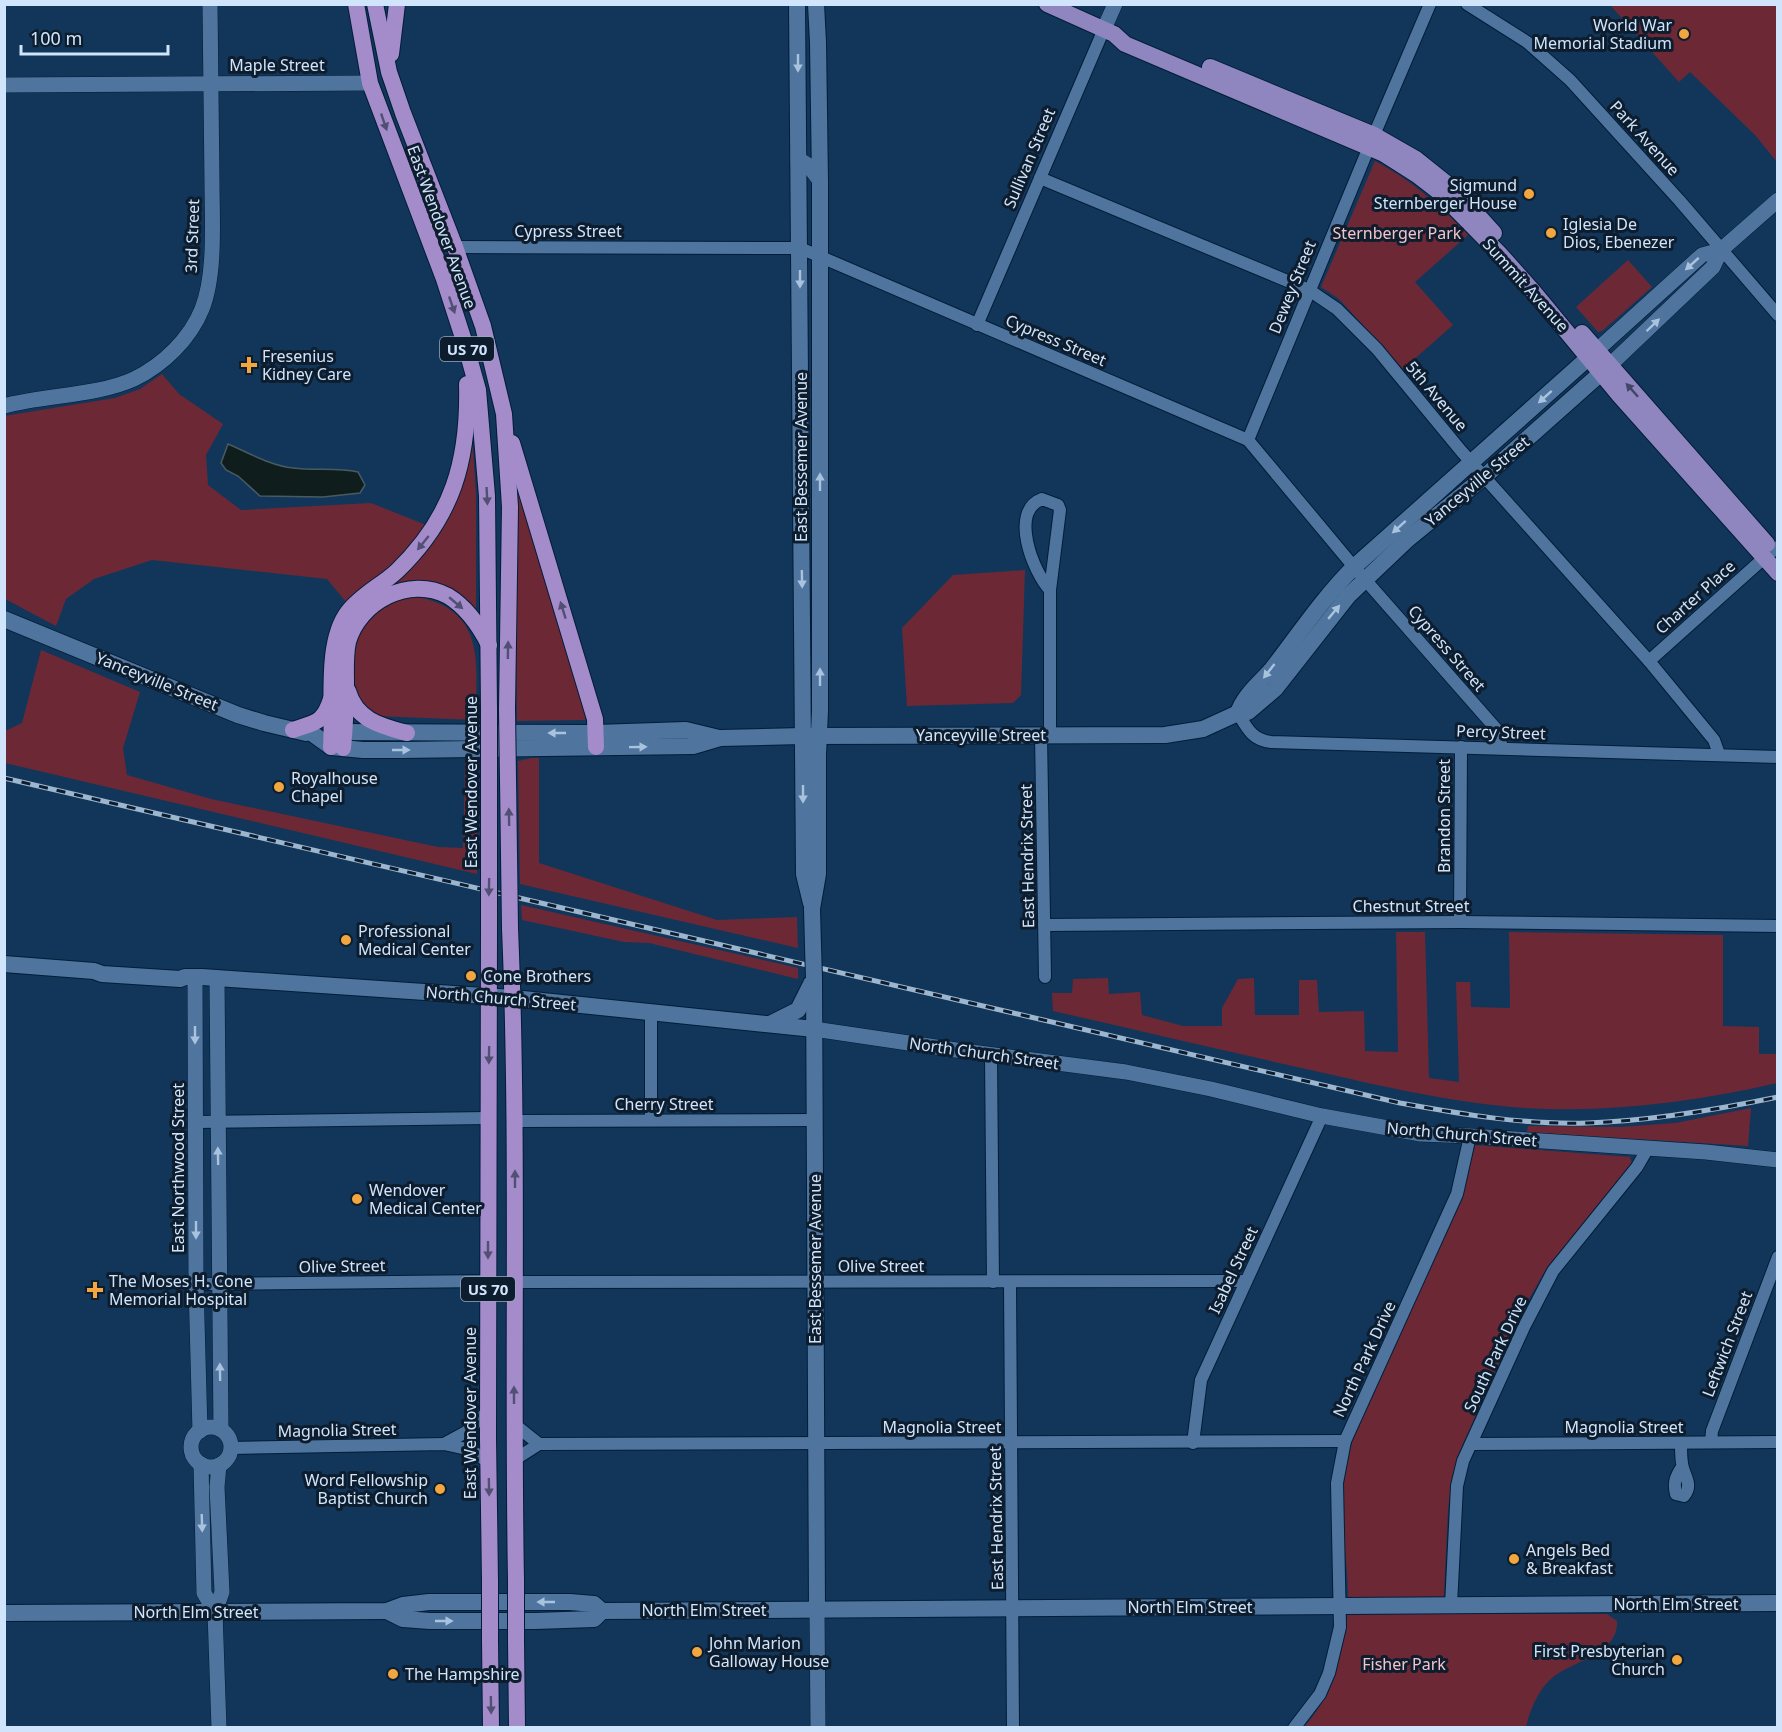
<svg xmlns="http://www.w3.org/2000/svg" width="1782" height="1732" viewBox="0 0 1782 1732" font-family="'Noto Sans',sans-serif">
	<rect width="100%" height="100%" fill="#11365a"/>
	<g fill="#6d2836">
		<polygon points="1610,5 1777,5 1777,162 1755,135 1690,72 1679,82"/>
		<path d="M 1375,161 C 1411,180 1440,205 1468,235 L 1415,282 L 1453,325 L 1403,369 L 1339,299 L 1321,287 Z"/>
		<polygon points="1628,260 1652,287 1602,331 1598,332 1576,307"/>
		<polygon points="162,374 179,394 223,424 206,455 208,485 241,510 371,503 426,525 397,563 346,602 327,579 152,560 94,579 66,599 56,626 5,599 4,416 115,398 140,389"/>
		<polygon points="472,436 476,493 476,619 453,596 387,590 403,574"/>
		<polygon points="514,472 585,711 585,720 517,721"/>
		<polygon points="1025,570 1021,695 1013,703 907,706 902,628 953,575"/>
		<path d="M 418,597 C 487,611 476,665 476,720 L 375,716 L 362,706 L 350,675 L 357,630 L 368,616 L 400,598 Z"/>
		<polygon points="41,650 140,692 123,748 127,775 211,799 438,847 463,848 465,759 478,760 477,874 5,763 5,731 22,723"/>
		<polygon points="532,758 539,758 539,863 717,920 797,917 798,948 520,884 518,761"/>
		<polygon points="521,905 798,968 798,979 649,943 624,942 522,920"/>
		<path d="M 1396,932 L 1425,932 L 1429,1078 L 1459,1082 L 1456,982 L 1470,982 L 1471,1007 L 1510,1008 L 1509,932 L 1723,935 L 1723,1026 L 1759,1027 L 1759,1054 L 1777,1054 L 1777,1083 C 1695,1102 1610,1113 1525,1108 C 1452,1103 1377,1085 1306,1069 C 1221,1050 1137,1030 1053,1011 L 1052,993 L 1072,993 L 1073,979 L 1108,978 L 1109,994 L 1140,992 L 1142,1015 L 1183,1026 L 1222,1026 L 1222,1008 L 1238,979 L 1254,978 L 1255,1015 L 1299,1015 L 1299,980 L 1317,980 L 1319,1012 L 1364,1011 L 1365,1051 L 1398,1052 Z"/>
		<polygon points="1751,1108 1748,1146 1527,1132 1528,1126 1620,1127 1675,1123"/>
		<path d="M 1475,1145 L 1630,1157 L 1632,1163 L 1546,1269 L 1521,1313 L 1459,1453 L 1451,1485 L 1448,1510 L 1443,1614 L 1607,1614 L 1617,1621 C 1619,1654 1572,1661 1552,1678 C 1538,1690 1530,1710 1526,1727 L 1303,1728 C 1318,1712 1326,1697 1333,1677 C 1343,1649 1349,1620 1348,1591 C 1347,1554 1339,1517 1343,1480 C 1346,1461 1351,1444 1357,1427 L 1465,1183 Z"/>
	</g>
	<path fill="#0f1e1d" stroke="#495a60" stroke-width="1.5" d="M 228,444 C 249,453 271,466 293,468 C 316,471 336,467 358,472 L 365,485 L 360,493 L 323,497 L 260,496 L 238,476 L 226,470 L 221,463 Z"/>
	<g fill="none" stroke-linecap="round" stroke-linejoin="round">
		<g stroke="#021d38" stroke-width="14">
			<g id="minor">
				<polyline points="1467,4 1527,42 1570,80 1679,200 1778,315"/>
				<polyline points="1374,135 1430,4"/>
				<polyline points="1040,178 1309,290 1337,309 1377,349 1462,452 1649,661 1714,740 1719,754"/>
				<polyline points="455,247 800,248 1248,440 1354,567 1498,731 1502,748"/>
				<polyline points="977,325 1104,29"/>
				<polyline points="1248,440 1369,147"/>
				<path d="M 1042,499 L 1058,505 L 1060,510 L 1050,590 C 1033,572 1009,511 1042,499 Z"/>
				<polyline points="1773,551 1778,547"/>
				<polyline points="1050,590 1050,734"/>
				<polyline points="1649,661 1764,558"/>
				<path d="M 1238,713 C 1247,728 1252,740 1271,742 L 1778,757"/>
				<polyline points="1041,735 1045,977"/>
				<polyline points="1460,922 1461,747"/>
				<polyline points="1044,925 1460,922 1778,926"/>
				<polyline points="991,1055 993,1282"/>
				<polyline points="651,1120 651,1011"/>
				<polyline points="515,1121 814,1120"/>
				<polyline points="196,1122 488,1118"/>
				<polyline points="515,1282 1246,1281"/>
				<polyline points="1010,1283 1013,1728"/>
				<polyline points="196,1284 488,1281"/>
				<polyline points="514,1424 539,1444 1345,1441"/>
				<polyline points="1711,1442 1712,1431 1778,1257"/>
				<polyline points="1193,1443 1201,1380 1322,1116"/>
				<path d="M 1681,1443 C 1681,1450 1681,1457 1682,1463 C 1683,1475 1694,1484 1684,1496 L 1676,1494 C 1673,1482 1676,1476 1682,1467"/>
				<polyline points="444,1444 466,1432 488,1411"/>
				<polyline points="1471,1444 1778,1442"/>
				<polyline points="231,1448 444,1444 471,1450 488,1462"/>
				<polyline points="514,1460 539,1444"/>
				<polyline points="1451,1605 1457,1486 1463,1461 1524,1327 1553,1271 1637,1167 1648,1148"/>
				<polyline points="1294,1728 1320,1694 1329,1673 1340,1627 1337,1483 1345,1441 1457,1194 1470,1136"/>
			</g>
		</g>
		<g stroke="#021d38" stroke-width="16">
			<g id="tertiary">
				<polyline points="1104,29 1115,4"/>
				<polyline points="4,85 370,83"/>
				<polyline points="798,159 808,165 820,181"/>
				<polyline points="1597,350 1702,255 1721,250"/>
				<polyline points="1610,365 1713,267 1721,250 1778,200"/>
				<path d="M 4,406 C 44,395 97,396 134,379 C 163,365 190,339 202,309 C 216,274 212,219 212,182 C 211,123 211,64 210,4"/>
				<polyline points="195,977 196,1284 200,1431"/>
				<polyline points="217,978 221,1430"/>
				<polyline points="814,1029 956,1050 1126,1072 1211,1089 1322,1116 1421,1134 1470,1136 1706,1152 1778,1160"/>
				<circle cx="211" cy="1447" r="20"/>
				<polyline points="201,1464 204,1593 215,1612"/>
				<polyline points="219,1465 217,1487 222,1592 215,1612 219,1728"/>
				<polyline points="817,1609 818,1728"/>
			</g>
		</g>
		<g stroke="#021d38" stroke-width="18">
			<g id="secondary">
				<polyline points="797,4 804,874 811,903"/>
				<polyline points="4,619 238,715 264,723 306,733"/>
				<path d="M 1238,713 C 1244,695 1260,683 1272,669 C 1299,634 1323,598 1354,567 L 1597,350"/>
				<polyline points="332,732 596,733 686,730 719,738"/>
				<polyline points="313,734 331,747 363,750 402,750 693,746 720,738 803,736 1165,735 1203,729 1238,713 1248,712 1275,689 1348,596 1408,539 1484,477 1610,365"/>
				<polyline points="813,946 812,909 818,874 818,755 820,711 820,181 818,42 816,4"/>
				<polyline points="4,964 94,971 102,974 180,979 185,977 202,977 513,998 814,1029"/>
				<polyline points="814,978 817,1609"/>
				<polyline points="772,1023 798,1010 812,982"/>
				<polyline points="387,1611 403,1619 430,1621 535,1621 594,1619 602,1611"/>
				<polyline points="4,1613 387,1611 403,1605 429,1602 570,1602 594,1604 602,1611 1778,1603"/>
			</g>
		</g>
		<g stroke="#021d38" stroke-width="18">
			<g id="primary">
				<polyline points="1047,4 1114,34 1125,44 1384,154 1417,175 1439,192 1499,253 1533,291 1619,395 1778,573"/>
				<polyline points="1210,67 1374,135 1416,159 1456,191 1494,233"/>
				<polyline points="1582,333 1767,544"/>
			</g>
		</g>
		<g stroke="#021d38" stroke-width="18">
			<g id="trunk">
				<polyline points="356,4 370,83 444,279 466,347 478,390 487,496 489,709"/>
				<polyline points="375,4 389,72 403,113 455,247 483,326 504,414 510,507 507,709"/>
				<polyline points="391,54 397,4"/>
				<polyline points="512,443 595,719 596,747"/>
				<path d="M 348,691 C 356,720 381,726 407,733"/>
				<path d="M 293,730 C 315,722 323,724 331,699"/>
				<path d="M 331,747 C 334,708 324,643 348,612 C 361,595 382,585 397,571 C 453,517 469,460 467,384"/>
				<path d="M 343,748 C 345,727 346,705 346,683 C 346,670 345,655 348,642 C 359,602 409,575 448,596 C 466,607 480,627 489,645"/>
				<polyline points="489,779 489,849"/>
				<polyline points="508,779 509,855"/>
				<polyline points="489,925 488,1438 490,1581"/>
				<path d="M 510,928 C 519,1145 512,1363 516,1580"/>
				<polyline points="490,1640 491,1728"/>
				<polyline points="516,1640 517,1728"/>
			</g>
		</g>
		<use href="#minor" stroke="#4f759e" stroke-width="12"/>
		<use href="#tertiary" stroke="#4f759e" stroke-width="15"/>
		<use href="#secondary" stroke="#4f759e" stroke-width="16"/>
		<use href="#primary" stroke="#8f86c0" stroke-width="16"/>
		<use href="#trunk" stroke="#a48ccb" stroke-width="16"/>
		<g stroke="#9db6d0" stroke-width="5">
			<path id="rail" d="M 4,778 L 1400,1103 C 1461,1114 1524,1125 1587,1123 C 1651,1121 1715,1110 1778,1097"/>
		</g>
		<use href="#rail" stroke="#0e1d2e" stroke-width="3" stroke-dasharray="9" stroke-linecap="butt"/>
		<g stroke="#021d38" stroke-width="18" stroke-linecap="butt">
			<polyline id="secondary-bridge" points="813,946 814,978"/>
		</g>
		<g stroke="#021d38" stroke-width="18" stroke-linecap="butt">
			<g id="trunk-bridge">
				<polyline points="489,709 489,779"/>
				<polyline points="507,709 508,779"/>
				<polyline points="509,855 510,928"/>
				<polyline points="489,925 489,849"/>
				<polyline points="516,1580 516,1640"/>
				<polyline points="490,1581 490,1640"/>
			</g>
		</g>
		<use href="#secondary-bridge" stroke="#4f759e" stroke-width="16"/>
		<use href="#trunk-bridge" stroke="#a48ccb" stroke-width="16"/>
	</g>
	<defs><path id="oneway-solid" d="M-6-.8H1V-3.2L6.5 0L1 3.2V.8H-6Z" transform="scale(1.5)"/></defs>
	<g fill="#a9c3df">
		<use href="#oneway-solid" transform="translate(798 63) rotate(90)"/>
		<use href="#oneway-solid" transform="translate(1692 264) rotate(138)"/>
		<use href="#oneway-solid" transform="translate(800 279) rotate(90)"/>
		<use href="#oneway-solid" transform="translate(1653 325) rotate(-44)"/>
		<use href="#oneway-solid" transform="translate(1545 397) rotate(138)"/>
		<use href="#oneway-solid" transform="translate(820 482) rotate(-90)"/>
		<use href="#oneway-solid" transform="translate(1399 527) rotate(138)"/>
		<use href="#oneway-solid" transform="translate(802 579) rotate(89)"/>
		<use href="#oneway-solid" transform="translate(1334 612) rotate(-50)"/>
		<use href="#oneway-solid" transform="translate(1269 671) rotate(128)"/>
		<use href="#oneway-solid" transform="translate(820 677) rotate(-90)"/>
		<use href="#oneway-solid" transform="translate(557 733) rotate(180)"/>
		<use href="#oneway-solid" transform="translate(638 747) rotate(-1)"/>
		<use href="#oneway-solid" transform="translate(401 750)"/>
		<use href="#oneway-solid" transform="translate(803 794) rotate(90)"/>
		<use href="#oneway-solid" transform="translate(195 1035) rotate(90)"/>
		<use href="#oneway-solid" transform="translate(218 1156) rotate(-91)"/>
		<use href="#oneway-solid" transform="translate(196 1230) rotate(90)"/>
		<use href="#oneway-solid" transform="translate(220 1372) rotate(-91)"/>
		<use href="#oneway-solid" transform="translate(202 1523) rotate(88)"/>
		<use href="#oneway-solid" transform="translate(546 1602) rotate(180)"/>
		<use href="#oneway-solid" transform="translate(444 1621)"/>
	</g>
	<g fill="#524f75">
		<use href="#oneway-solid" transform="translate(384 122) rotate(71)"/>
		<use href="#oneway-solid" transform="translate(452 305) rotate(71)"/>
		<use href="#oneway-solid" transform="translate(487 496) rotate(87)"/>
		<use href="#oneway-solid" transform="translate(423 543) rotate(129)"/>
		<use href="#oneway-solid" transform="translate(456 603) rotate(40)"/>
		<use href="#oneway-solid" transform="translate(563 610) rotate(-107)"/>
		<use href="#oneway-solid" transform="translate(508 650) rotate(-89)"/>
		<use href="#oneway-solid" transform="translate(509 817) rotate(-91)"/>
		<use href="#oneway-solid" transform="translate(489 887) rotate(91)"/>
		<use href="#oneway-solid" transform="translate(489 1055) rotate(91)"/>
		<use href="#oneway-solid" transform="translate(515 1179) rotate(-90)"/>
		<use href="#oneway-solid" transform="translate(488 1250) rotate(90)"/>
		<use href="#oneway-solid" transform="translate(514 1395) rotate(-90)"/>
		<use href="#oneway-solid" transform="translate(489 1487) rotate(89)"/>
		<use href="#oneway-solid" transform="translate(491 1705) rotate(89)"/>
	</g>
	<use fill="#424768" href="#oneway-solid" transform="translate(1632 390) rotate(-132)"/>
	<g fill="#f1a63f" stroke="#0e1d2e" stroke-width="2">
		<circle cx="1684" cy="34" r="6"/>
		<circle cx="1529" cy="194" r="6"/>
		<circle cx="1551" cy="233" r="6"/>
		<path d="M246 356h6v6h6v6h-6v6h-6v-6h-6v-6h6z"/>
		<circle cx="279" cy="787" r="6"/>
		<circle cx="346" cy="940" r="6"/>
		<circle cx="471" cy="976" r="6"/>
		<circle cx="357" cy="1199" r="6"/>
		<path d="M92 1281h6v6h6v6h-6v6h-6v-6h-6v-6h6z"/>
		<circle cx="440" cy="1489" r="6"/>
		<circle cx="1514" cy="1559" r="6"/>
		<circle cx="697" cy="1652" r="6"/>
		<circle cx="1677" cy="1660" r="6"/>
		<circle cx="393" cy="1674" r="6"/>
	</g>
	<g text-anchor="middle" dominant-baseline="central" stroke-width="6" stroke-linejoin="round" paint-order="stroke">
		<g fill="#0e1d2e" stroke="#96a9be" stroke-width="1.5">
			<rect x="440" y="337" width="54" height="24" rx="4.5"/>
			<rect x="461" y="1277" width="54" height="24" rx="4.5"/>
		</g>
		<g font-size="15" font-weight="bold" fill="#d0e5fb">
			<text x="467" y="349">US 70</text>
			<text x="488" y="1289">US 70</text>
		</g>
		<g font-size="16" fill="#d0e5fb" stroke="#0e1d2e" text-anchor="start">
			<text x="1672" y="25" text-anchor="end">World War<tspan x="1672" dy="18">Memorial Stadium</tspan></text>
			<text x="1517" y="185" text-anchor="end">Sigmund<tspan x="1517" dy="18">Sternberger House</tspan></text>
			<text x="1563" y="224">Iglesia De<tspan x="1563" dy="18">Dios, Ebenezer</tspan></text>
			<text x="262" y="356">Fresenius<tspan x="262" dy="18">Kidney Care</tspan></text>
			<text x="291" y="778">Royalhouse<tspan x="291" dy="18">Chapel</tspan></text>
			<text x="358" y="931">Professional<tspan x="358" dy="18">Medical Center</tspan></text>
			<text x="483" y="976">Cone Brothers</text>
			<text x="369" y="1190">Wendover<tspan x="369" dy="18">Medical Center</tspan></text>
			<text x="109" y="1281">The Moses H. Cone<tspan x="109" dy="18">Memorial Hospital</tspan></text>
			<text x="428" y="1480" text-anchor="end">Word Fellowship<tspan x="428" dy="18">Baptist Church</tspan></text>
			<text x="1526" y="1550">Angels Bed<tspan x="1526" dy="18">&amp; Breakfast</tspan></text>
			<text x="709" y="1643">John Marion<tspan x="709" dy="18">Galloway House</tspan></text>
			<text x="1665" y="1651" text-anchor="end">First Presbyterian<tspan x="1665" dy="18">Church</tspan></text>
			<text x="405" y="1674">The Hampshire</text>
		</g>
		<g font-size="16" fill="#d0e5fb" stroke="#0e1d2e">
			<text x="277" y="65">Maple Street</text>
			<text transform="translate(1645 138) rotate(48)">Park Avenue</text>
			<text transform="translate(1029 158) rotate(-67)">Sullivan Street</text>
			<text transform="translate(442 227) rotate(70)">East Wendover Avenue</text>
			<text x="568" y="231">Cypress Street</text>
			<text transform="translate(192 236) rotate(-88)">3rd Street</text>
			<text transform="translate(1526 285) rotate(48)">Summit Avenue</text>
			<text transform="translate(1292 287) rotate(-68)">Dewey Street</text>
			<text transform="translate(1056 340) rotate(23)">Cypress Street</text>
			<text transform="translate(1437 396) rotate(50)">5th Avenue</text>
			<text transform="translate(801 457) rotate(-90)">East Bessemer Avenue</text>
			<text transform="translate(1477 481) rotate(-40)">Yanceyville Street</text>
			<text transform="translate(1695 597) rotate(-42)">Charter Place</text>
			<text transform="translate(1447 648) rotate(49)">Cypress Street</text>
			<text transform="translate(157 681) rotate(22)">Yanceyville Street</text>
			<text transform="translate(1501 732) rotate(2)">Percy Street</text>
			<text x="981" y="735">Yanceyville Street</text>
			<text transform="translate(471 782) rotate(-90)">East Wendover Avenue</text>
			<text transform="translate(1444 816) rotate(-90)">Brandon Street</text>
			<text transform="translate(1027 856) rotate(-91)">East Hendrix Street</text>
			<text x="1411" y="906">Chestnut Street</text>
			<text transform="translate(501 998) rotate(5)">North Church Street</text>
			<text transform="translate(984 1053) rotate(8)">North Church Street</text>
			<text x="664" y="1104">Cherry Street</text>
			<text transform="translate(1462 1134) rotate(5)">North Church Street</text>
			<text transform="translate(178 1168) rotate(-90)">East Northwood Street</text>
			<text transform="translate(815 1259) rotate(-90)">East Bessemer Avenue</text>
			<text transform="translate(342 1266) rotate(-1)">Olive Street</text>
			<text x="881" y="1266">Olive Street</text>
			<text transform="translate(1233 1270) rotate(-65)">Isabel Street</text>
			<text transform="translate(1727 1344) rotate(-69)">Leftwich Street</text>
			<text transform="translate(1495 1354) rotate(-65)">South Park Drive</text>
			<text transform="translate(1364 1359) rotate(-65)">North Park Drive</text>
			<text transform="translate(470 1413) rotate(-90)">East Wendover Avenue</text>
			<text x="942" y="1427">Magnolia Street</text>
			<text x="1624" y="1427">Magnolia Street</text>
			<text transform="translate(337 1430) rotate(-1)">Magnolia Street</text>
			<text transform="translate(996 1518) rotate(-91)">East Hendrix Street</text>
			<text x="1676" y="1604">North Elm Street</text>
			<text x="1190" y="1607">North Elm Street</text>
			<text x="704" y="1610">North Elm Street</text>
			<text x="196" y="1612">North Elm Street</text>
		</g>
		<g font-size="16" fill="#f3c4c9" stroke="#0e1d2e">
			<text x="1397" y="233">Sternberger Park</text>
			<text x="1404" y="1664">Fisher Park</text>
		</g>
	</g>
	<rect width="1782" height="1732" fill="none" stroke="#d0e5fb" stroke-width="12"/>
	<path d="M21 45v9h147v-9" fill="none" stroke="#d0e5fb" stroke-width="3"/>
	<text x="30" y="45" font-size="18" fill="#d0e5fb" stroke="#0e1d2e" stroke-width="4.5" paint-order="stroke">100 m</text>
</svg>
